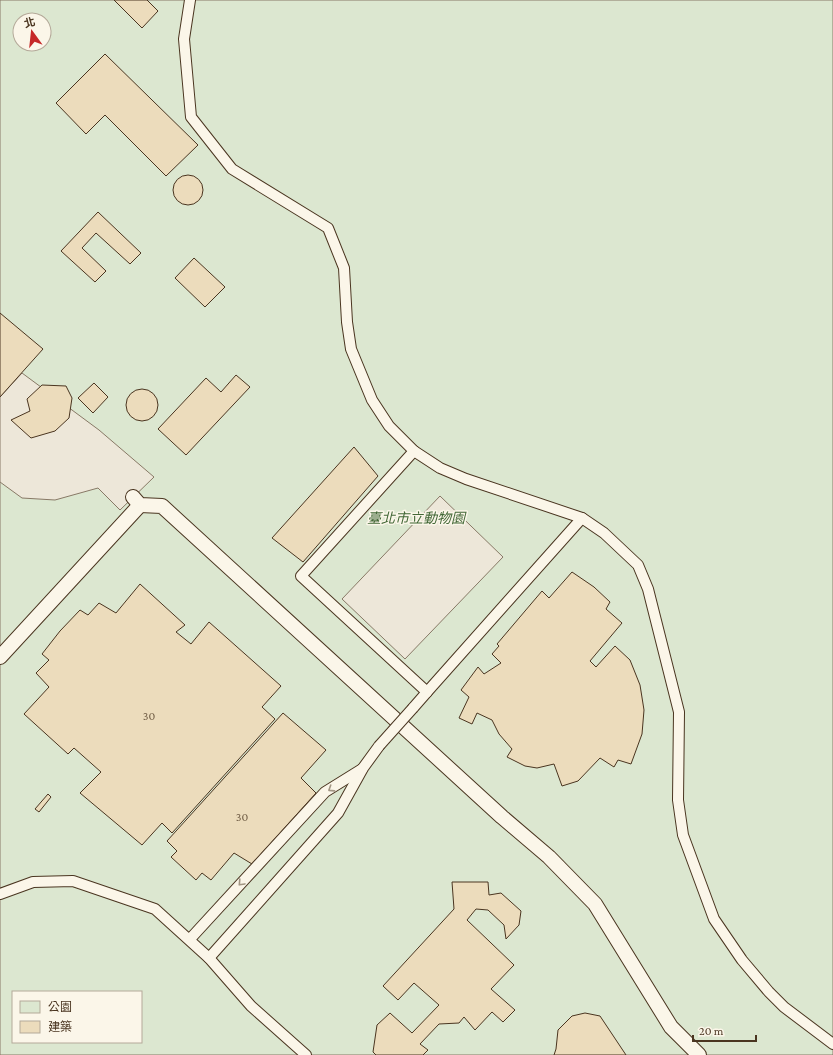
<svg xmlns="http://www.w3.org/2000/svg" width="833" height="1055" viewBox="0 0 833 1055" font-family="'Crimson Pro','Noto Sans TC',serif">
	<rect width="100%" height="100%" fill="#fbf6e9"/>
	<path fill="#dce7d0" stroke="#887966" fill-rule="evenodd" d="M 0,0 L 833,0 L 833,1055 L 0,1055 ZM 20,20 L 44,20 L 44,44 L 20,44 ZM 13,992 L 141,992 L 141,1042 L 13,1042 Z"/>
	<g fill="#ede7d9" stroke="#887966">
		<polygon points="22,373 99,430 154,477 120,510 98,488 55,500 22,498 0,482 0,397"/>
		<polygon points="440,496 503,557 405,659 342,599"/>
	</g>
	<g fill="#ecdcbc" stroke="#4a3520">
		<polygon points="114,0 147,0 158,11 142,28"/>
		<polygon points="105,54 198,145 166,176 105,115 86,134 56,103"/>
		<circle cx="188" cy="190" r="15"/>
		<polygon points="98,212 141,253 130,264 96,233 82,248 106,271 95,282 61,251"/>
		<polygon points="194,258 225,287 205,307 175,278"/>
		<polygon points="0,313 43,349 0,397"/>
		<polygon points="236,375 250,387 186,455 158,429 206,378 221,392"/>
		<polygon points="94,383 108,397 93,413 78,398"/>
		<polygon points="42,385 66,386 72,398 69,418 55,431 31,438 11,420 30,411 27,399"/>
		<circle cx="142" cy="405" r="16"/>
		<polygon points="354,447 378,476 303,562 272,538"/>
		<polygon points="572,572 594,587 610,602 606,609 622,623 590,661 596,667 615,646 630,660 640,685 644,710 642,734 631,764 618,760 614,767 600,758 578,781 562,786 554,764 537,768 525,766 507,757 512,749 499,734 492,720 477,713 472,724 459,718 469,697 461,690 478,667 484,674 501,663 492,654 499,646 497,644 542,591 549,598"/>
		<polygon points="140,584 185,625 176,632 191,644 209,622 281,686 262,707 275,719 172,833 162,823 142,845 80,793 101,772 74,748 68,754 24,714 49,687 36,673 49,660 42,654 60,631 80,610 88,615 99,603 116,613"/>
		<polygon points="283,713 326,750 301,778 316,793 252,864 234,853 211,880 202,873 196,880 171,857 177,851 167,841"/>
		<polygon points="48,794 51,797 39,812 35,809"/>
		<polygon points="452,882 488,882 489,895 501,893 521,911 519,925 506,939 504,925 488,910 476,909 467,920 514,965 491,989 515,1010 503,1022 492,1012 475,1030 464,1017 459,1023 439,1024 420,1044 428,1050 423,1055 376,1055 373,1052 377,1025 390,1013 412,1033 439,1005 414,983 398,1000 383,986 454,909"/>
		<polygon points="585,1013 600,1016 626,1055 554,1055 556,1049 558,1030 572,1016"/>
	</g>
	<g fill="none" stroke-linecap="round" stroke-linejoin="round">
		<g stroke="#4a3520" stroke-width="12">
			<g id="service">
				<polyline points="190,0 184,39 191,117 232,169 328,228 344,268 347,322 351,349 372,400 389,426 414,451 440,468 466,479 582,518 604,533 638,565 648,589 679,712 678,800 683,835 714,919 742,960 769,992 784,1007 833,1044"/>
				<polyline points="414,451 301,576 427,692 582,518"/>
				<polyline points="413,708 427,692"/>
				<polyline points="0,894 33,882 73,881 155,909 209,958 251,1006 306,1055"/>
				<polyline points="190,939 325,792 362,769"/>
				<polyline points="209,958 338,813 363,768 379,746"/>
			</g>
		</g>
		<g stroke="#4a3520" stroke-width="16">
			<g id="pedestrian">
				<polyline points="133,497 140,505 162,506 502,817 549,857 595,904 671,1027 699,1055"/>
				<polyline points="0,657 140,505"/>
			</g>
		</g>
		<use href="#service" stroke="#fbf6e9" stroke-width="10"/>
		<use href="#pedestrian" stroke="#fbf6e9" stroke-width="14"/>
		<g stroke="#4a3520" stroke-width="12" stroke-linecap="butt">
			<polyline id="service-bridge" points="379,746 413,708"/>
		</g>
		<use href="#service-bridge" stroke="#fbf6e9" stroke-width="10"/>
	</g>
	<defs><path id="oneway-chevron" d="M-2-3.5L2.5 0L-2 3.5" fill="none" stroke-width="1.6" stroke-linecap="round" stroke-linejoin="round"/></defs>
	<g stroke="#a29684">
		<use href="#oneway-chevron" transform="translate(331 789) rotate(147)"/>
		<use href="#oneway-chevron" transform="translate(241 883) rotate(133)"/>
	</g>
	<g text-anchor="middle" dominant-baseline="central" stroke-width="3" stroke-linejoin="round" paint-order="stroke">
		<g font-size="12" fill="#725f47">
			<text x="149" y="716">30</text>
			<text x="242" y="817">30</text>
		</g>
		<g font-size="14" font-style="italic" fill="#436837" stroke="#fbf6e9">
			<text x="416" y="518">臺北市立動物園</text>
		</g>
	</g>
	<rect x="12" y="991" width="130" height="52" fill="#fbf6e9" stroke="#b4a999"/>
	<rect x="20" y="1001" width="20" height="12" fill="#dce7d0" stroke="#b4a999"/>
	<text x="48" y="1011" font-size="12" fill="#4a3520">公園</text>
	<rect x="20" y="1021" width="20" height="12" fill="#ecdcbc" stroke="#b4a999"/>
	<text x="48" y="1031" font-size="12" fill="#4a3520">建築</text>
	<g transform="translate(32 32) rotate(345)"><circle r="19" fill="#fbf6e9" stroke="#b4a999"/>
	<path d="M0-3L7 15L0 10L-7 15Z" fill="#c62828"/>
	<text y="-6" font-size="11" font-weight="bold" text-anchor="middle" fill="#4a3520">北</text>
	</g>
	<path d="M693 1035v6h63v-6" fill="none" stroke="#4a3520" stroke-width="2"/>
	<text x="699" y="1035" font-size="12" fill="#4a3520" stroke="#fbf6e9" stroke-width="3" paint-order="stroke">20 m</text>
</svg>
